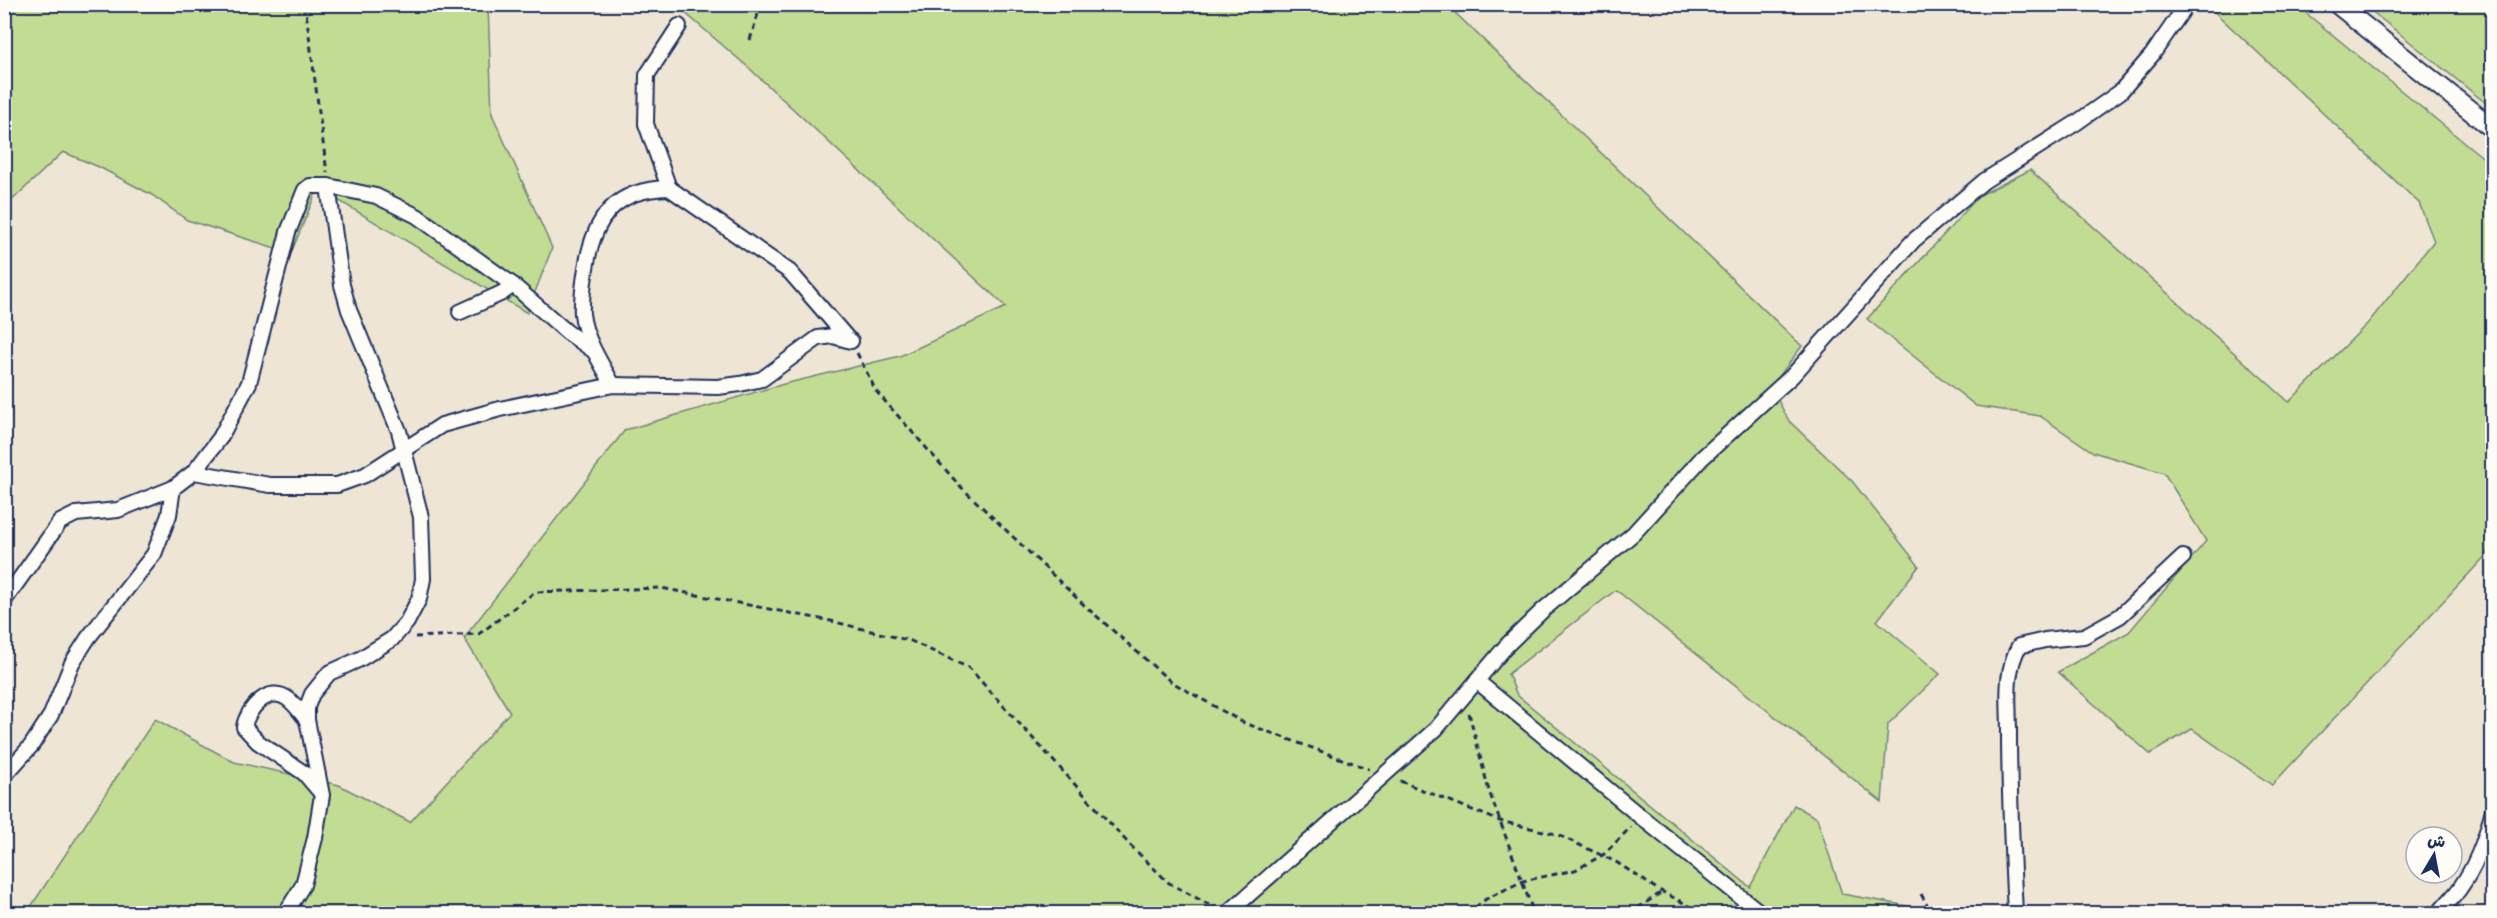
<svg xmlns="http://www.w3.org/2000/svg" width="2497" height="918" viewBox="0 0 2497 918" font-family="Mynerve,'Playpen Sans Arabic',sans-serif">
	<rect width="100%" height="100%" fill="#efe5d4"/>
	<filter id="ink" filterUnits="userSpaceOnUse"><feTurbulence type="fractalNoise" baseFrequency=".0167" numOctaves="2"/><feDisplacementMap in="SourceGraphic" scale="12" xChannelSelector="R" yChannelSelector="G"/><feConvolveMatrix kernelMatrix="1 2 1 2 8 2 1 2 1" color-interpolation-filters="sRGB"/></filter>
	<g filter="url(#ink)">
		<g fill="#c3dc93" stroke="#6f8678" stroke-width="1.5">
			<polygon points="5,5 488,5 492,114 552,248 527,313 318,188 291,253 187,220 152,195 99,167 63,152 5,207"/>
			<polygon points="676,5 1447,5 1802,346 1771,387 1789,421 1852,481 1919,566 1877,621 1940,674 1888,724 1882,802 1616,590 1508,674 1517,695 1750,887 1794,805 1817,818 1842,894 1913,907 1918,913 26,914 155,719 234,762 339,785 410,822 510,712 464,638 625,430 784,384 900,356 1006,307 749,68"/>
			<polygon points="2207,5 2296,5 2492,165 2492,549 2272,785 2192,729 2150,754 2058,672 2129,632 2206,541 2164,473 2093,452 2040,416 1976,406 1867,319 1980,195 2030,170 2289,402 2368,323 2434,241 2419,203"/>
			<polygon points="2364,5 2492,5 2492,108"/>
		</g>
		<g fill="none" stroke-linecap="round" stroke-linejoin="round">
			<g stroke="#1b2f5e" stroke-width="18">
				<g id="minor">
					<polyline points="669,188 646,124 647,75 679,26"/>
					<polyline points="460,312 502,293 513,285 567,332 594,351"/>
					<path d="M 613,385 C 601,363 585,339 582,314 C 581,298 584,282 586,268 C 594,217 615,189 669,188 L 790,272 L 848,339"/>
					<polyline points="194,472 270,485 337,485 365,475 442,425 500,409 613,385 718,387 740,384 762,379 818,338 833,336 851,341"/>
					<polyline points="4,601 60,522 76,514 118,510 173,488 194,472 220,438 249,383 288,232 305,190 310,186 328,186 376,196 417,216 513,285"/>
					<polyline points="1477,681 1641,817 1762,914"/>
					<path d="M 307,720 C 301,713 295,704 288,699 C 269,684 247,709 244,727 L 258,742 L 304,773 L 321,793"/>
					<polyline points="4,776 31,746 51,715 72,663 88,638 154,554 169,515 173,488"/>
					<polyline points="285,914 303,885 315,838 322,795 307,720 307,707 312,694 329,673 360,659 392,639 407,622 419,599 423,579 421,517 399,431 349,310 342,285 328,186"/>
					<polyline points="1227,914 1436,729 1507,645 1543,610 1634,533 1702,458 1792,376 1913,241 1984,181 2076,123 2120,92 2152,55 2187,4"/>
					<path d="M 2015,914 C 2012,853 2009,793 2009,733 C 2009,703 2004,674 2019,646 L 2045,640 L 2084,636 L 2120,616 L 2183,557"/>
					<path d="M 2438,914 C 2445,905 2454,897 2460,888 C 2475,867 2486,838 2492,813"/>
				</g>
			</g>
			<g stroke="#1b2f5e" stroke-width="22">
				<polyline id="tertiary" points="2337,4 2492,128"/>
			</g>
			<g stroke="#1b2f5e" stroke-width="3" stroke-dasharray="6 4.5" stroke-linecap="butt">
				<polyline points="305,4 327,173"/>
				<polyline points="750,40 761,4"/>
				<polyline points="857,353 876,391 959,485 1084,605 1170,681 1242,722 1369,769"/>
				<polyline points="415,637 479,634 535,592 661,588 831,621 911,641 969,668 1129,844 1169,883 1215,908"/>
				<polyline points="1469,713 1489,791 1534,914"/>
				<polyline points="1400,781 1500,821 1556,834 1616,862 1657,889 1705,914"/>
				<polyline points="1921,894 1932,914"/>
				<polyline points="1467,914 1486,899 1523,881 1575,870 1603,855 1631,827"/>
				<polyline points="1629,914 1662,892"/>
			</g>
			<use href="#minor" stroke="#fdfcf7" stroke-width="14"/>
			<use href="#tertiary" stroke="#fdfcf7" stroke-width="18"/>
		</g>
	</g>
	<rect width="2497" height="918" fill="none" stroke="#fdfcf7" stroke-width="24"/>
	<rect x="12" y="12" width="2473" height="894" fill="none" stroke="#1b2f5e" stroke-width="2" filter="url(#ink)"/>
	<g transform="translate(2434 855) rotate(10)"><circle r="28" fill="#fdfcf7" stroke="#a3aaba" stroke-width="1.5"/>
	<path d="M0-4.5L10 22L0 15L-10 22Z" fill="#1b2f5e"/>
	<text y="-9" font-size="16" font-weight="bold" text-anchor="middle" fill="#1b2f5e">ش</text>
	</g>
</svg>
